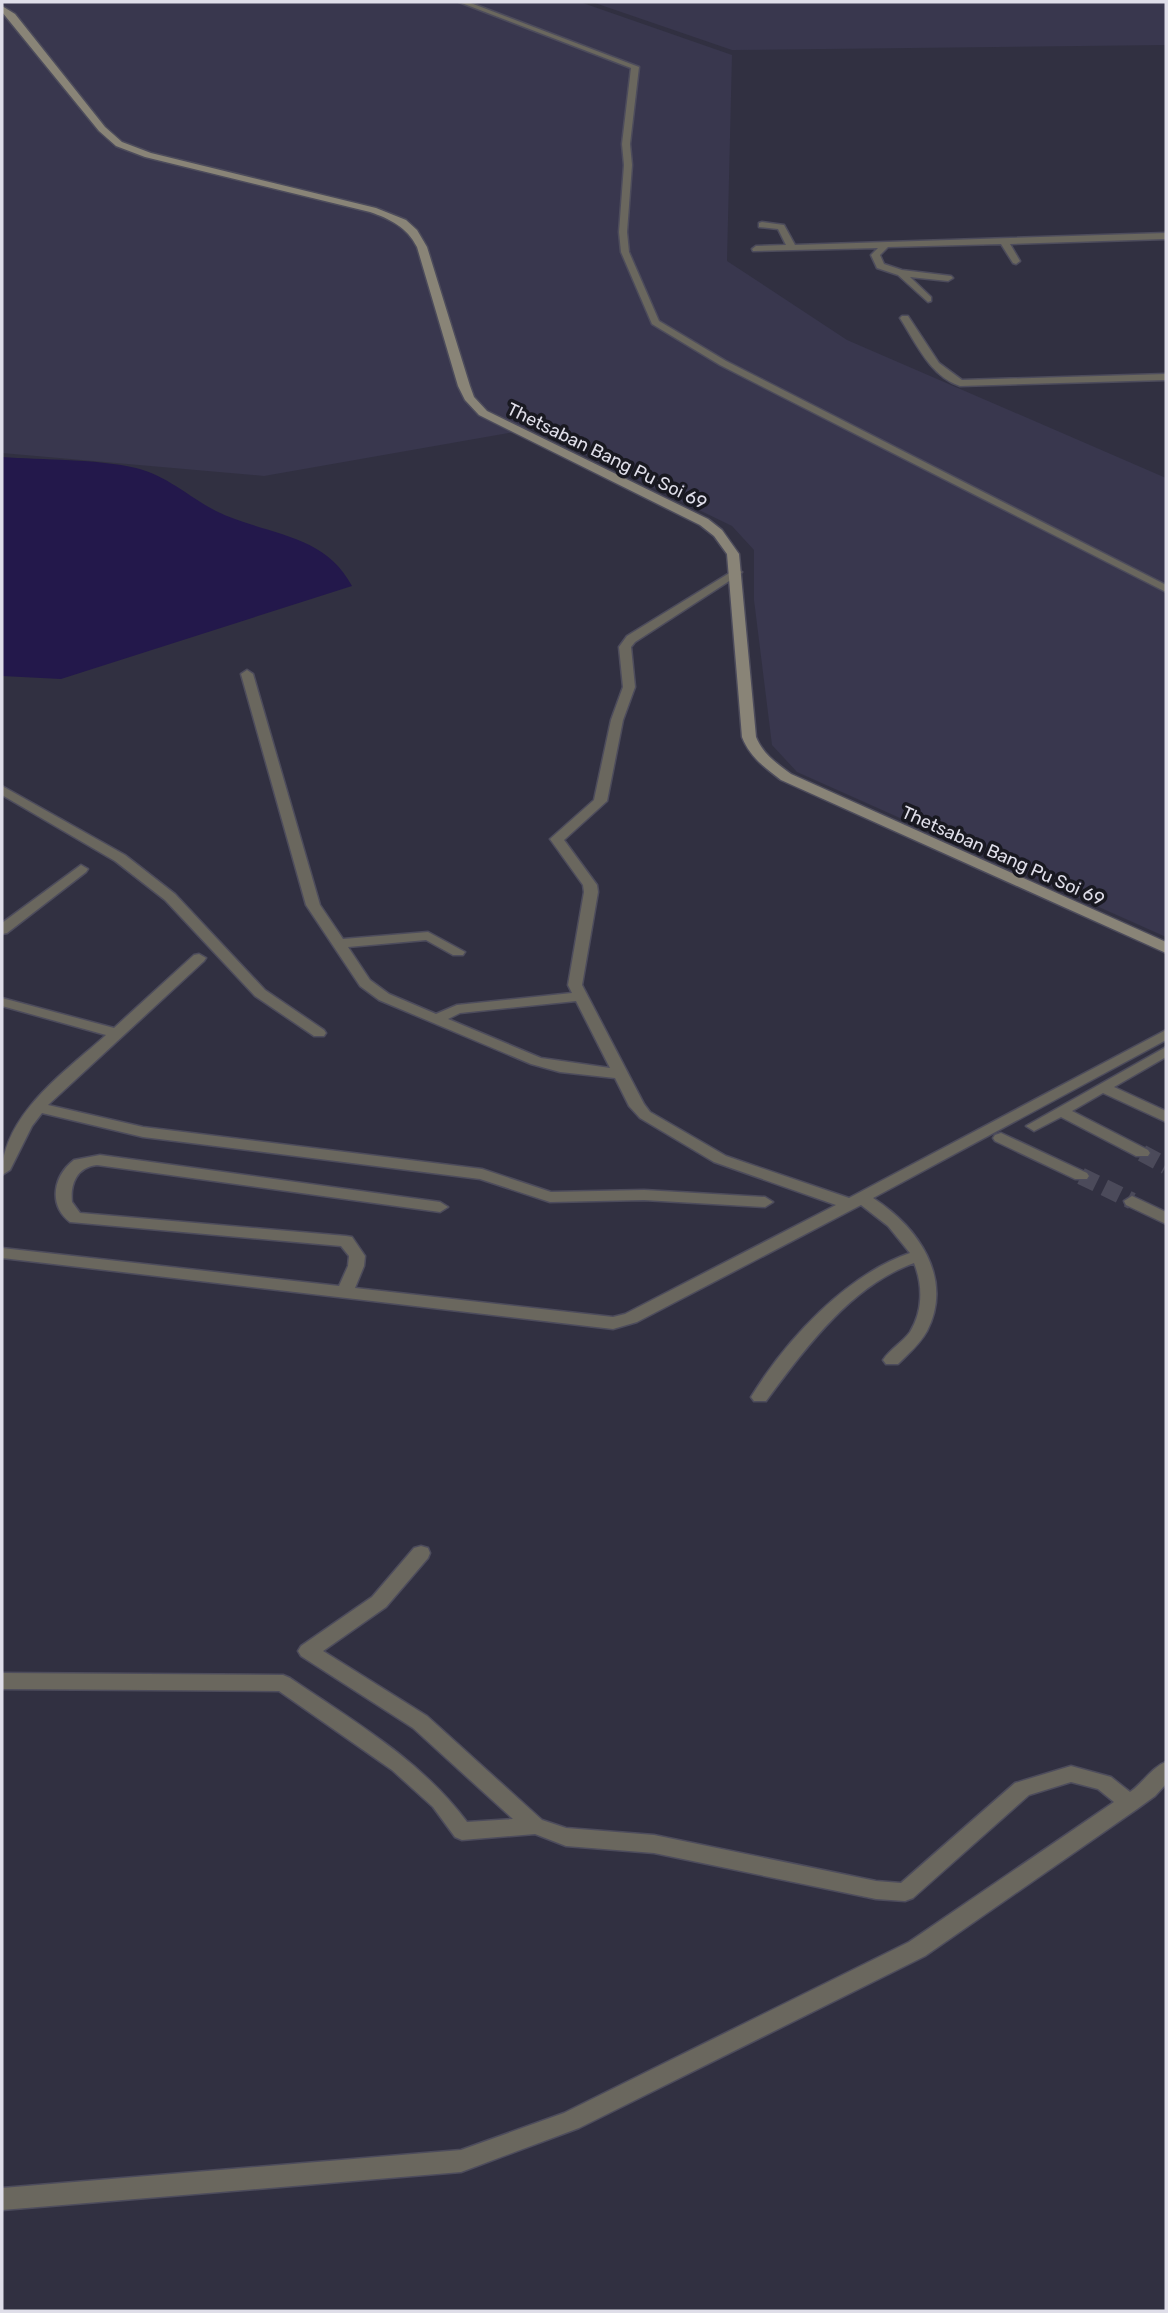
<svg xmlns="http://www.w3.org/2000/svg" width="1168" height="2313" viewBox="0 0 1168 2313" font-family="Rubik,sans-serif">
	<rect width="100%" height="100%" fill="#313041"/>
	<g fill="#39374e">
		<polygon points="2,2 580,2 732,55 727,261 847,340 1166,478 1166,937 797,772 772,745 754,600 754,550 732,526 532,429 264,476 2,453"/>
		<polygon points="592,2 1166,2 1166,45 732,50"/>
	</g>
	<path fill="#23184b" d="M 2,457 C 41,460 99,459 136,468 C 166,475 189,497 216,511 C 264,535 324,532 352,586 L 61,679 L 2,676 Z"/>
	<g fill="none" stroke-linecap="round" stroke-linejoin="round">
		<g stroke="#4b4a5a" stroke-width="17" stroke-dasharray="17 9" stroke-linecap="butt">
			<polyline points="1142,1153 1166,1166"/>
			<polyline points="1081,1176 1132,1201"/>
		</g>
		<g stroke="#4d4c5c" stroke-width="3">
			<g id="street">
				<polygon points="459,2 468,2 639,67 630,144 632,165 627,232 629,252 659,321 726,361 1166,585 1166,592 720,365 652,324 621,252 619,232 624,165 622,144 631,68"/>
				<polygon points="762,222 784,225 795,245 1166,233 1166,239 1010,244 1020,261 1016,264 1013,263 1001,244 888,247 880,255 884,264 902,270 951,276 953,278 948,281 910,277 931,297 931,301 928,302 898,275 877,268 871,255 878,248 753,251 752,249 756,246 786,245 778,229 759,227 759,223"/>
				<path d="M 902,316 L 908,316 L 939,363 L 962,380 L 1166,374 L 1166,380 L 960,386 C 930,376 916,343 900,318 Z"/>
				<path d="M 736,569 L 742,572 L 740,574 L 635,642 L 631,647 L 635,687 L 623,720 L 607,801 L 564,840 L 597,885 L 598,892 L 582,985 L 644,1104 L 650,1112 L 726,1156 L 849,1198 L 1166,1030 L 1166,1040 L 873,1198 C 918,1227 954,1278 927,1331 C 920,1344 908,1354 898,1364 L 886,1364 L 883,1360 C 890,1349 903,1342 910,1332 C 923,1311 923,1285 914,1263 C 850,1286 805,1349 766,1401 L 754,1401 L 751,1397 C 786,1340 846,1275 910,1253 L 888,1226 L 861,1205 L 637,1322 L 613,1329 L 2,1258 L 2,1248 L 339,1286 L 348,1266 L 349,1256 L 341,1246 L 70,1222 C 48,1205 53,1176 74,1160 L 100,1155 L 440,1202 L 448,1207 L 440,1212 L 97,1165 C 77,1167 70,1184 72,1202 L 80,1213 L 346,1236 L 352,1237 L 365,1256 L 364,1266 L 355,1288 L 613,1317 L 625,1314 L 836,1205 L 714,1162 L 640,1118 L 629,1106 L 615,1078 L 560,1072 L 531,1064 L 379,1000 L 360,986 L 306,905 L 241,674 L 247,670 L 253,674 L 320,905 L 343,939 L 428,932 L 465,952 L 463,955 L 453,955 L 426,940 L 348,947 L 370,980 L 389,994 L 436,1014 L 457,1005 L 572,993 L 568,985 L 584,892 L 583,885 L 550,839 L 594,800 L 611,720 L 623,687 L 619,647 L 627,636 ZM 576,1001 L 610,1068 L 541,1058 L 448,1019 L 460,1013 Z"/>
				<polygon points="2,786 125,855 175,894 265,990 324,1030 326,1033 324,1036 314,1036 255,996 165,900 115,861 2,795"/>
				<polygon points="81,865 88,869 86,872 7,933 2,934 2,923"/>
				<path d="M 199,954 L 206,958 L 204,961 L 48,1105 L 143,1127 L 482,1169 L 551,1192 L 644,1190 L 765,1197 L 773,1202 L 765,1207 L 644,1200 L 550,1202 L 480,1179 L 143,1137 L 42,1113 L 32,1126 L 10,1170 L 2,1175 C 2,1115 65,1072 106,1035 L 2,1006 L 2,998 L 114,1028 L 194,955 Z"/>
				<polygon points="1166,1047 1166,1057 1114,1087 1166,1111 1166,1122 1103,1093 1072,1111 1148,1150 1150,1153 1148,1156 1136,1156 1061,1117 1034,1131 1026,1126"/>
				<polygon points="1001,1133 1087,1173 1089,1176 1087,1179 1075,1179 995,1141 993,1138 995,1135"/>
				<polygon points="1132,1196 1166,1212 1166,1224 1126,1205 1124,1201"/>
				<path d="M 421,1546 L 428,1548 L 430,1553 L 428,1558 L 386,1607 L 323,1651 L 427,1716 L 542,1820 L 566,1828 L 654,1835 L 876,1881 L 901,1883 L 1015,1783 L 1071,1766 L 1111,1777 L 1130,1792 C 1143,1783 1152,1767 1166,1762 L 1166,1784 L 1155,1796 L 1137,1809 L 925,1956 L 579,2128 L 461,2172 L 2,2210 L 2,2188 L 461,2150 L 564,2113 L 909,1942 L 1114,1802 L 1098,1789 L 1071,1782 L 1029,1795 L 913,1898 L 905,1901 L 876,1899 L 654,1853 L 566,1846 L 535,1834 L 462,1840 L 455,1837 L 433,1807 L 392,1770 L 279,1691 L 2,1689 L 2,1673 L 283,1675 L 290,1678 C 353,1721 421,1760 467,1822 L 513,1819 L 413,1728 L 301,1656 L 298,1651 L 301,1646 L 372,1597 L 414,1548 Z"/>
			</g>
		</g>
		<g stroke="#4d4c5c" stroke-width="3">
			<path id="secondary" d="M 2,6 L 15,14 L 105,127 L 122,142 L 151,153 L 376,208 L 406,220 L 417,230 L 427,247 L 470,386 L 474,397 L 487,411 L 708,519 L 722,530 L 739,554 L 756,737 C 763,754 776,763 791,774 L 1166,942 L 1166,953 L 781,780 C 764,767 750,757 742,737 L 727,554 L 714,536 L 700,525 L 479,415 L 465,400 L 458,386 L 417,247 C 407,227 390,219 370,212 L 145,157 L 116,146 L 99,131 L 2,12 Z"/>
		</g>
		<use href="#street" fill="#6a675e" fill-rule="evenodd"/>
		<use href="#secondary" fill="#898477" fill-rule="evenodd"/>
	</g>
	<g text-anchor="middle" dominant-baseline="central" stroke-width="7" stroke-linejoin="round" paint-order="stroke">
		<g font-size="18" fill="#dfdee9" stroke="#191921">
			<text transform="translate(607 456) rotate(26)">Thetsaban Bang Pu Soi 69</text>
			<text transform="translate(1003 856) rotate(24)">Thetsaban Bang Pu Soi 69</text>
		</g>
	</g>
	<rect width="1168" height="2313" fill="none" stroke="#dfdee9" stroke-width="7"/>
</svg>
